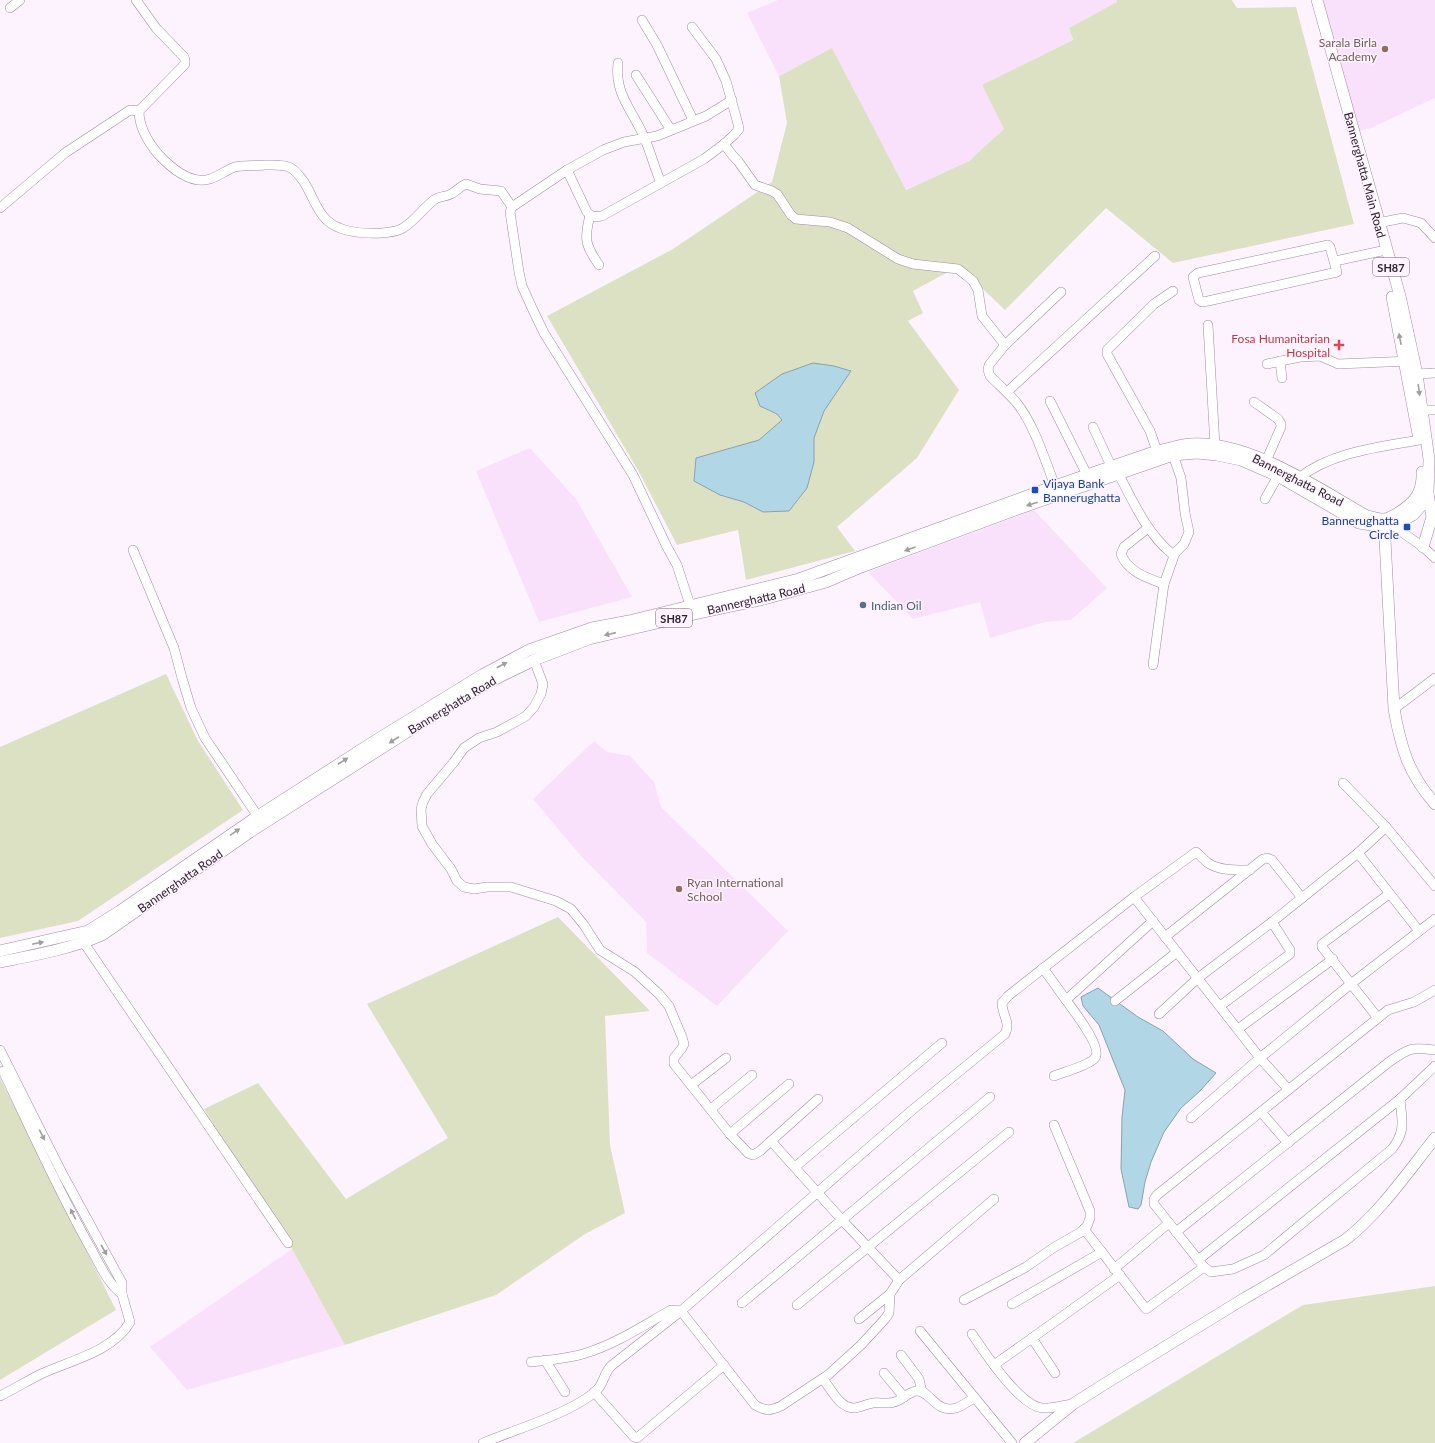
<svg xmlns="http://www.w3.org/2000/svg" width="1435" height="1443" viewBox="0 0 1435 1443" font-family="Lato,sans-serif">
	<rect width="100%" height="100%" fill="#fdf3ff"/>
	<g fill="#f9e1fc">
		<polygon points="778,0 1117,0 1118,2 1069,28 1073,40 983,85 1005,129 969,161 905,190 832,48 779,76 747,13"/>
		<polygon points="1322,0 1435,0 1435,98 1371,128 1357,132"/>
		<polygon points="530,448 576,499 632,597 539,622 476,471"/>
		<polygon points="1034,510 1107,588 1071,620 1045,622 990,638 980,602 913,619 868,572"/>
		<polygon points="594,741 607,752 630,756 654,782 661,807 788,931 717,1006 647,953 646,922 581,856 533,799"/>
		<polygon points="292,1249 345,1345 187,1390 150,1347"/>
	</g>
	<g fill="#dde1c3">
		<polygon points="1117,0 1232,0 1237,8 1296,7 1354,224 1173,263 1106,208 1005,310 959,266 913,291 923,313 908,321 959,390 917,458 837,527 855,551 746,580 738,530 677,545 639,472 547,316 673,249 772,182 787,123 779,76 832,48 906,190 969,161 1004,129 982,85 1073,40 1069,28 1117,2"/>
		<polygon points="166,674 198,741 243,810 78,921 0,938 0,747"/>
		<polygon points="558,917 650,1011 605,1016 610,1145 625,1213 585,1234 496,1295 345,1345 292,1249 204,1109 258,1083 346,1199 448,1138 367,1004"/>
		<polygon points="0,1078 116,1310 0,1380"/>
		<polygon points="1435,1286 1435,1443 1073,1443 1303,1305"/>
	</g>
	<g fill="#b1d6e5" stroke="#8aa1ae">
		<polygon points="813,363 834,366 851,371 824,411 814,438 814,462 807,488 789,511 763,512 744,502 720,495 694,481 696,458 759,440 782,420 777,414 760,406 755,393 782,374"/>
		<polygon points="1098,988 1138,1017 1163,1031 1193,1059 1216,1073 1200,1091 1181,1108 1164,1132 1151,1162 1145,1182 1141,1205 1138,1209 1129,1207 1121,1169 1122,1117 1125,1090 1099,1025 1083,1006 1081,997"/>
	</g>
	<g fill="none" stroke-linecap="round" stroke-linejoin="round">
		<g stroke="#a18aa4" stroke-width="10">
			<g id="minor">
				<path d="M 136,0 L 156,28 L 184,57 L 185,60 L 185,64 L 139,111 C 139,127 148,142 158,154 C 171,168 190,185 210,179 C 219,176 226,170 235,167 C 244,165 255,166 265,165 C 272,165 282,164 289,167 C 296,170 300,177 304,182 C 311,193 315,206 323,216 C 336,233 363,234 382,233 C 389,232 397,232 403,228 C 415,221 423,208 434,200 C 439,196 446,197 451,194 C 457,191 460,186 466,184 L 480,189 L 501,191 L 512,207"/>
				<polyline points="10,8 20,0"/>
				<polyline points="642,20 657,45 693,120"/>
				<path d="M 618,63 C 614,95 634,112 645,139 C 651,154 655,169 661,183"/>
				<polyline points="636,75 671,130"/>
				<polyline points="724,144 733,156 738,161 755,185 772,191 777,194 791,215 796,219 830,222 848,228 898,259 913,264 958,269 967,276 973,281 978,290 982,316 1005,345"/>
				<path d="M 567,170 L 587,212 C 591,217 595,217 602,216 L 704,159 L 724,144 L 734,135 L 739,129 L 738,124 L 726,81 L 716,59 L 692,27"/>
				<polyline points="0,208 65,153 127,112 130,110 139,111"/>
				<path d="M 590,215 C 584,239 585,245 599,265"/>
				<polyline points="1378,223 1403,218 1421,223 1435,238"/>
				<polygon points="1328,245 1330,247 1337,272 1208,301 1202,302 1199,300 1193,277 1198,273"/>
				<polyline points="1335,261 1386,250"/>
				<polyline points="1208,325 1215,446"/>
				<polyline points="1280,361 1282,378"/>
				<polyline points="1267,364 1300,357 1320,356 1338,364 1411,361"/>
				<polyline points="1417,374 1435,373"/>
				<polyline points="1007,392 1155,256"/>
				<polyline points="1050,401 1087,475"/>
				<polyline points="1254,402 1278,419 1281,424 1281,427 1266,461"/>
				<polyline points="1422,410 1435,410"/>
				<polyline points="1093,427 1112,468"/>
				<polyline points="1159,457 1150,431 1107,354 1107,350 1154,304 1173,291"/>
				<path d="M 1118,473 C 1133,501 1146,532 1171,553 L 1175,553 L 1184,544 L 1189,532 L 1185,513 L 1181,478 L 1173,455"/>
				<path d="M 1299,478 C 1331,452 1380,447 1419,440"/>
				<path d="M 1055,486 C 1045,460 1034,424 1016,402 C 1008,393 999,385 990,376 L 988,370 L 989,365 L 1005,345 L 1061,292"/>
				<polyline points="1265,499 1278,476"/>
				<polyline points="1393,519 1399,530 1423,547 1435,558"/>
				<path d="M 1148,528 L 1124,547 L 1121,554 C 1128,572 1147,578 1164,584"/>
				<polyline points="133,550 174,648 182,678 191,708 205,738 261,821"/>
				<polyline points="690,605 677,565 667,547 633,475 544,333 532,308 522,286 519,272 510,212 512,207 567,170 603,150 624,142 657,136 706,116 732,100"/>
				<polyline points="534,660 543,684 541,694 534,707 526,716 519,720 497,732 479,738 464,748 454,762 427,794 423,802 421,809 422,826 432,844 451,869 457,881 464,887 474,889 487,887 511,887 556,901 571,909 584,925 600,950 635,972 659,994 669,1006 682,1037 684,1044 682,1048 674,1058 674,1064 730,1134 748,1153 753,1155 760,1151 771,1141 843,1221 899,1280"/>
				<polyline points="1153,665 1164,584 1175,553"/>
				<polyline points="1394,709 1435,678"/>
				<polyline points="1343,783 1386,827 1435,886"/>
				<polyline points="1358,853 1419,931"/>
				<path d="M 1134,897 L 1196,852 C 1200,855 1204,860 1208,863 C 1220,871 1237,870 1250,870"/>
				<polyline points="1165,937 1263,859 1267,858 1272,860 1302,898"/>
				<polyline points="84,943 288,1243"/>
				<polyline points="1043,968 1066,1000 1153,921"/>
				<polyline points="1115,1001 1177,952"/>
				<polyline points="1220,1006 1290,954 1290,950 1272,922"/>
				<polyline points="1159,1014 1198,978 1272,922 1358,853 1386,827"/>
				<polyline points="1378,1018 1322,947 1322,944 1389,894"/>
				<polyline points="1238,1029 1333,959"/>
				<path d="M 0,1050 L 63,1175 L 122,1283 L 122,1294 L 130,1322 C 114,1351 69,1361 41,1374 C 27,1381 14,1389 0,1396"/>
				<path d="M 3,1071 C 31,1130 58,1190 90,1247 C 99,1263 107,1283 122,1294"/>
				<path d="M 1054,1076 C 1064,1072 1087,1066 1094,1059 C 1105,1050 1073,1010 1066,1000"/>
				<polyline points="691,1085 726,1058"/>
				<polyline points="711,1109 752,1075"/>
				<polyline points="1261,1112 1288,1143"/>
				<polyline points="1191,1118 1260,1058 1288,1089"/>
				<polyline points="730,1134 789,1084"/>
				<polyline points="771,1141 818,1099"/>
				<polyline points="795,1167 942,1043"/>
				<polyline points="1084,1229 1146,1309 1204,1267 1154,1204 1154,1199 1157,1195 1378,1018 1388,1010 1414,1002 1435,990"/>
				<path d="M 1176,1232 L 1389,1062 C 1409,1048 1410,1047 1435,1050"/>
				<polyline points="1198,1260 1400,1099 1435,1066"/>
				<path d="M 1204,1267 L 1211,1272 L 1233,1269 L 1264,1255 L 1392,1149 C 1406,1131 1402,1121 1400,1099"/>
				<polyline points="1114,1269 1169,1223"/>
				<polyline points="964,1300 1026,1267 1053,1248 1081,1232 1087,1226 1090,1218 1090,1211 1054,1125"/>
				<polyline points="742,1303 990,1097"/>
				<polyline points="1012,1304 1102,1252"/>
				<polyline points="797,1305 1009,1132"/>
				<polyline points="859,1319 890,1294"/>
				<polyline points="920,1331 1012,1443"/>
				<path d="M 972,1334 C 985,1353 1019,1405 1042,1408 C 1052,1409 1063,1405 1073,1404"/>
				<polyline points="901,1355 919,1379 922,1392"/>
				<polyline points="545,1360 565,1392"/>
				<path d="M 531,1362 C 549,1360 568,1359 586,1353 C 616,1344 644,1325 671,1310 L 681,1311 L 755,1405 C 765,1411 771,1411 781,1406 L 828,1375 L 861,1345 L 885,1319 L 889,1313 L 890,1294 L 899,1280 L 994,1199"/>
				<polyline points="994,1365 1032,1338"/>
				<polyline points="884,1373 904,1397"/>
				<polyline points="1055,1373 1032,1338 1120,1275"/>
				<path d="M 823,1379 C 831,1389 840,1409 855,1408 C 861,1407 867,1404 873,1403 C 881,1402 889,1405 897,1401 C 903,1399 909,1392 916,1391 C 930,1389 935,1414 956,1408 C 962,1406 969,1401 974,1398"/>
				<polyline points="594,1392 634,1437 637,1438 724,1365"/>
				<path d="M 483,1443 C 514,1430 547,1421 577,1404 C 584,1400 591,1396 597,1390 C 604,1383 604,1373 611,1366 L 681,1311 L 911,1111 L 1005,1034 C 1011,1022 1002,1015 1002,1003 L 1008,996 L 1134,897 L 1260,1058 L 1352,983 L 1435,919"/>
			</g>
		</g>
		<g stroke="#a18aa4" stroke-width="12">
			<g id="major">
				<polyline points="1392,297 1418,434"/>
				<path d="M 1384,521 L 1394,709 C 1401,748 1408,773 1435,804"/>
				<polyline points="1423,547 1432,517 1428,494"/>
				<path d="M 0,951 L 88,931 L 120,911 L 258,816 L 378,739 L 482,675 L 529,650 L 592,628 L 629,621 L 799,579 L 1055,486 L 1157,451 C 1168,449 1179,445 1190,444 C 1249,440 1317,488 1367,516 C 1372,517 1378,519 1383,519 C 1388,519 1393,516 1398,513 C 1414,503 1423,493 1422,472"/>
				<path d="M 0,962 C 35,955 70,949 102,935 L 250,832 L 421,723 L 489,682 L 534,660 L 589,639 L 699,613 L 764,599 L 826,582 L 861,567 L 1026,506 L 1173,455 L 1197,453 L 1217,455 L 1241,460 L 1278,476 L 1359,523 L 1384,527 L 1392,526 L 1413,515 L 1421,506 L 1428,494 L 1429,459 L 1417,374 L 1409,337 L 1400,296 L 1317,0"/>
				<path d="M 1025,1443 L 1073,1404 L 1103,1385 L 1245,1298 L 1345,1240 C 1379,1214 1408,1172 1435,1138"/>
			</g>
		</g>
		<use href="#minor" stroke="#fff" stroke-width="9"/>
		<use href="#major" stroke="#fff" stroke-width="11"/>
	</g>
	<defs><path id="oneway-solid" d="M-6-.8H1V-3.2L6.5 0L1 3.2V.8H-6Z"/></defs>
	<g fill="#a19da1">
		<use href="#oneway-solid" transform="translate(1400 339) rotate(-101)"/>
		<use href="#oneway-solid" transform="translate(1419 390) rotate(82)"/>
		<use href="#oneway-solid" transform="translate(1032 504) rotate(163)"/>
		<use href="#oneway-solid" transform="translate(910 549) rotate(160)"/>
		<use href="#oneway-solid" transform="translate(610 634) rotate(167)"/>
		<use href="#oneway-solid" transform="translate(502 665) rotate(-28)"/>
		<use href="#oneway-solid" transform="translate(394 740) rotate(147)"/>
		<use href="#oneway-solid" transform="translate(343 761) rotate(-33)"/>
		<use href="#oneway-solid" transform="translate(235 832) rotate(-34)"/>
		<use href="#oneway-solid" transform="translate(38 943) rotate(-12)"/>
		<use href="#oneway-solid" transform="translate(42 1135) rotate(63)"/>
		<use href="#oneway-solid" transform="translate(73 1214) rotate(-117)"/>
		<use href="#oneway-solid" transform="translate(104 1250) rotate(61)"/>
	</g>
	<g fill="#8d6e63" stroke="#fdf3ff" stroke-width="1.5">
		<circle cx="1385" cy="49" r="4"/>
		<circle cx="679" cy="889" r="4"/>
	</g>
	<path fill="#e0444e" stroke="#fdf3ff" stroke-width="1.5" d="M1337 339h4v4h4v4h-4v4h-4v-4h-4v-4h4z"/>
	<g fill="#1a4fb4" stroke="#fdf3ff" stroke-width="1.5">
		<rect x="1031" y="486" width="8" height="8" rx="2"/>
		<rect x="1403" y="523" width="8" height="8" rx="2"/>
	</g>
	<circle fill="#5c6f8a" stroke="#fdf3ff" stroke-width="1.5" cx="863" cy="605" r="4"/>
	<g text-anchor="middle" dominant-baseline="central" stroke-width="3" stroke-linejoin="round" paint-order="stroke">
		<g fill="#fdf3ff" stroke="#6c636d" stroke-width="1">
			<rect x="1373" y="258" width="36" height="18" rx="3"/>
			<rect x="656" y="609" width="36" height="18" rx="3"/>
		</g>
		<g font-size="11" font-weight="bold" fill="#2e252f">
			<text x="1391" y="267">SH87</text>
			<text x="674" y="618">SH87</text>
		</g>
		<g font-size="12" fill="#785e54" stroke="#fdf3ff" text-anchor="end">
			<text x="1377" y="42">Sarala Birla<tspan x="1377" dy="14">Academy</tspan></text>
			<text x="687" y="882" text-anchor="start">Ryan International<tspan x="687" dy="14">School</tspan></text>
		</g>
		<g font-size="12" fill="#2e252f" stroke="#fdf3ff">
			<text transform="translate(1365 175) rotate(75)">Bannerghatta Main Road</text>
			<text transform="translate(1298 480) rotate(27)">Bannerghatta Road</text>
			<text transform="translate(756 599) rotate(-13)">Bannerghatta Road</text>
			<text transform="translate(452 705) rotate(-31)">Bannerghatta Road</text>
			<text transform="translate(180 881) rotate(-35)">Bannerghatta Road</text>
		</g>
		<g font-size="12" fill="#be3a42" stroke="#fdf3ff" text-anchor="end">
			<text x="1330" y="338">Fosa Humanitarian<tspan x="1330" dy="14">Hospital</tspan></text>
		</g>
		<g font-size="12" fill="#164399" stroke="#fdf3ff" text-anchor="start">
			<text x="1043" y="483">Vijaya Bank<tspan x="1043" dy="14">Bannerughatta</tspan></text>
			<text x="1399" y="520" text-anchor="end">Bannerughatta<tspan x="1399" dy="14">Circle</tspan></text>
		</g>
		<g font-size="12" fill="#4e5e75" stroke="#fdf3ff" text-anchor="start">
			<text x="871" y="605">Indian Oil</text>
		</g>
	</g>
</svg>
